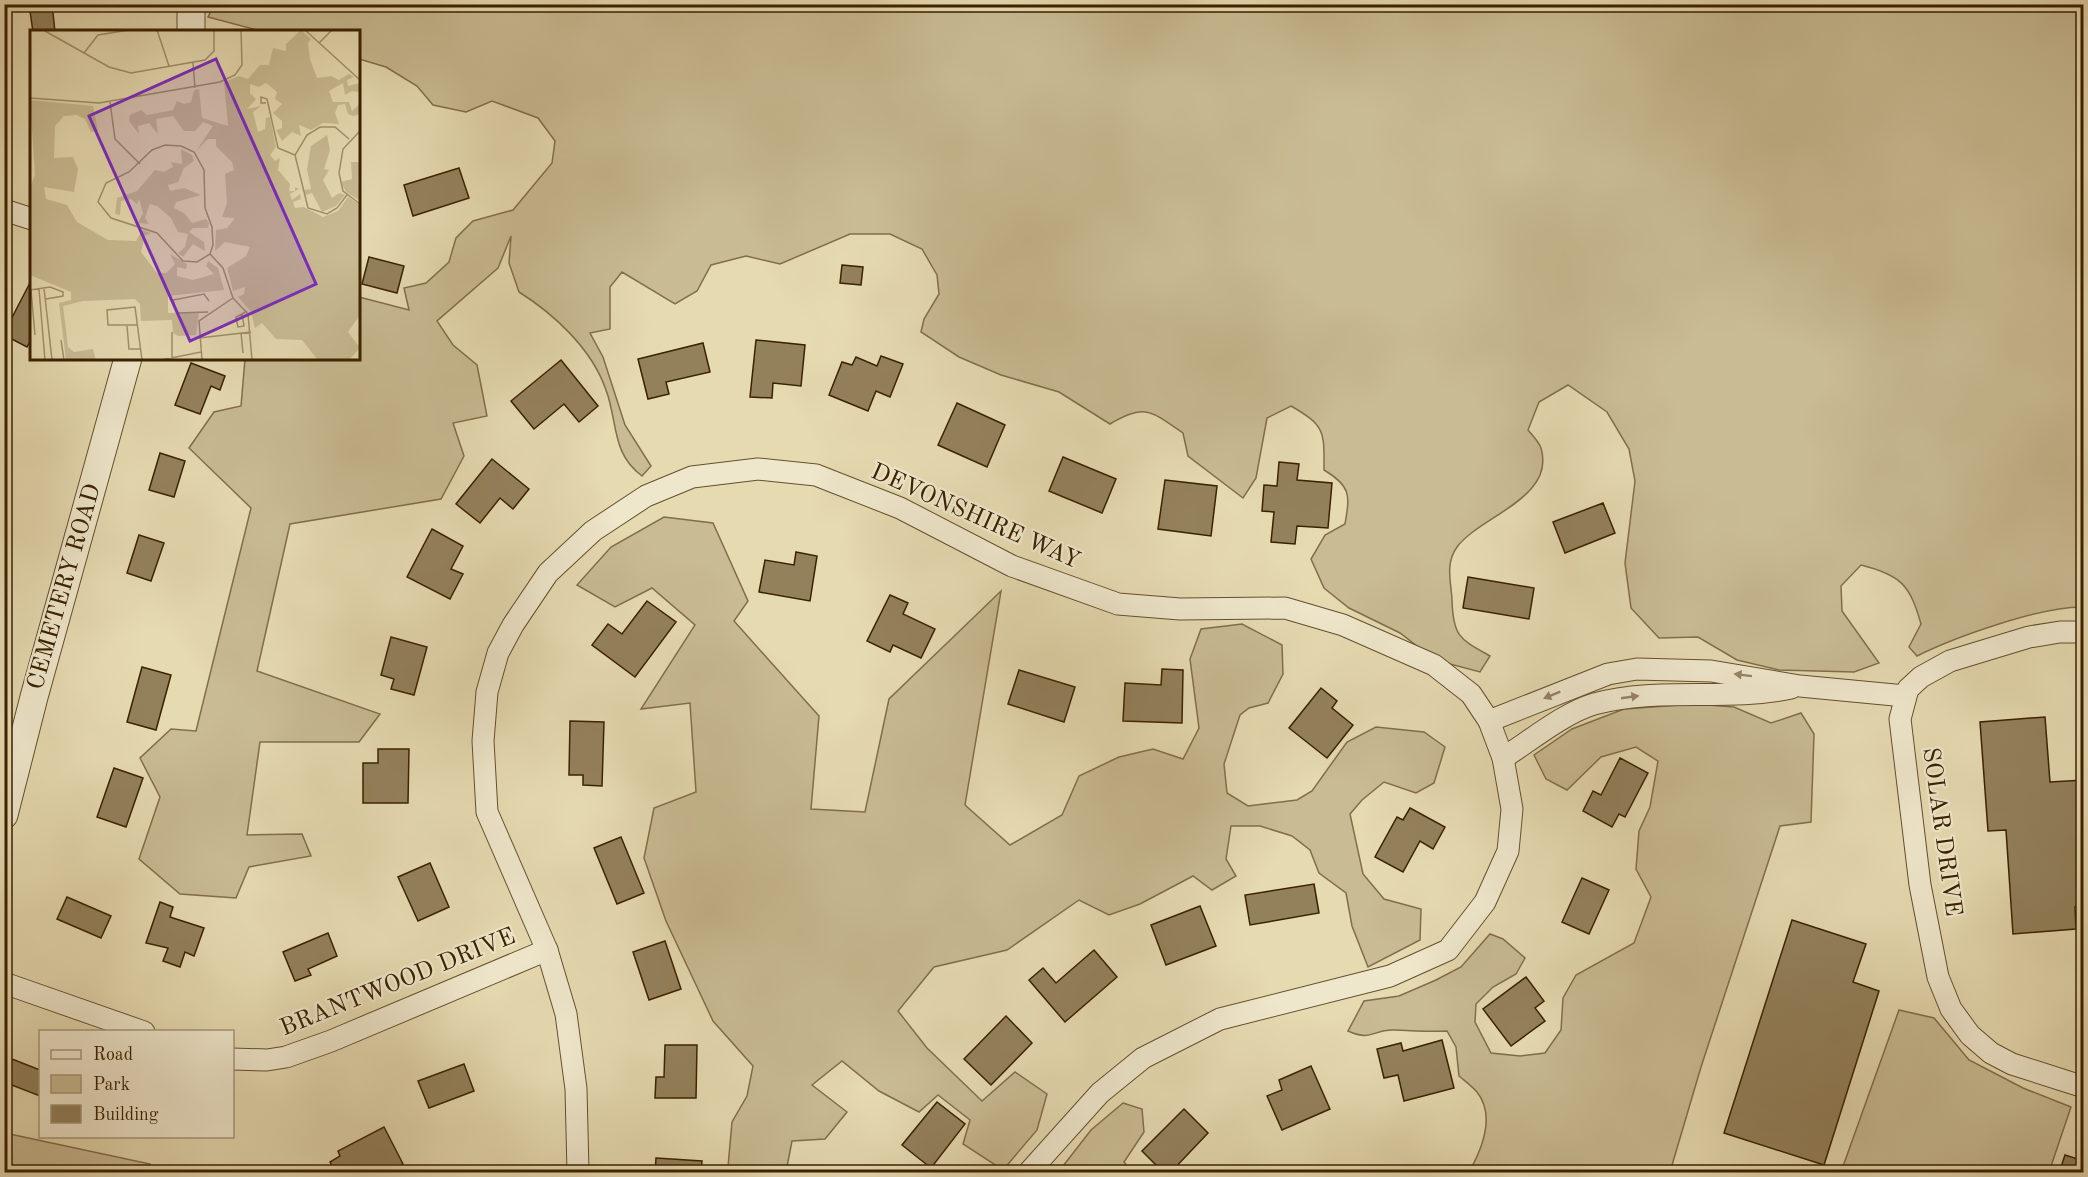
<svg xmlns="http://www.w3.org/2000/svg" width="2088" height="1177" viewBox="0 0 2088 1177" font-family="'Old Standard TT',serif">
	<rect width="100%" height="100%" fill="#e6dab1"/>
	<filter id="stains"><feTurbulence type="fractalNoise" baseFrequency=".00333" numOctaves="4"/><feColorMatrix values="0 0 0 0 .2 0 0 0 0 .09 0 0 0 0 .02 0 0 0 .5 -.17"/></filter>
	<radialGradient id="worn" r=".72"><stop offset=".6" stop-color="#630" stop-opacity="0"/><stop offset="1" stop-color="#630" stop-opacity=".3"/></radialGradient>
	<g fill="#c9bb93" stroke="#826e4a" stroke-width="1.5">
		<path d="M 214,5 L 2083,5 L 2083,607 C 2042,606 1955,637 1917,656 L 1909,647 L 1921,624 C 1910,585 1901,575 1861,565 L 1841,586 L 1842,611 L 1879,663 L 1854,672 L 1779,670 L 1737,660 L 1698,637 L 1659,638 L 1631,608 L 1625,563 L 1635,481 L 1629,449 L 1607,412 L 1568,385 L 1539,402 L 1528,430 C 1532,435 1539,442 1541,448 C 1556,498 1480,516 1457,547 C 1445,564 1451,581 1452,600 C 1453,637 1460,639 1490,656 L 1480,672 L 1435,660 L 1400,633 L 1349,608 L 1324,588 L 1311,559 L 1325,535 L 1345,524 C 1350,495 1351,486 1324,470 C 1324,432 1326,426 1291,406 L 1267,418 L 1256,478 L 1243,498 L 1188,456 L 1183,433 C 1151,411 1145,403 1110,424 L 1059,392 L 1001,375 L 959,357 L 921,332 L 924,319 L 939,294 L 937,275 L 922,249 L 890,234 L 850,234 L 780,264 L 746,256 L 711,265 L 697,291 L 675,304 L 622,272 L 610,287 L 610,329 L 590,333 L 603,357 L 625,425 L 651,466 L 642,476 C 611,453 618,422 606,390 C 592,349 554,314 519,292 L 509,263 L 511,236 L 498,268 L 437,321 L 453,345 L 477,365 L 487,416 L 453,423 L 464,456 L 441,499 L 290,524 L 257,671 L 380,714 L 359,742 L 260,742 L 247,835 L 302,834 L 311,856 L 249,867 L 236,898 L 180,894 L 139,859 L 160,797 L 140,758 L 171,729 L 196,731 L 251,508 L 189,448 L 214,412 L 241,406 L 245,359 L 358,358 L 359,297 L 409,310 L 404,288 L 426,283 L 449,262 L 456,238 L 473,221 L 513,210 L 552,163 L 555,141 L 538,118 L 492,101 L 466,112 L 433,105 L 417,86 L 386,67 L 359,59 L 358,32 L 261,31 L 208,17 Z"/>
		<polygon points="664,517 713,523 748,601 734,621 819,716 811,809 865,812 889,699 1001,591 965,805 1010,845 1062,815 1079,776 1119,757 1153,749 1183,759 1199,728 1190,659 1201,629 1242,624 1282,645 1283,674 1268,703 1249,708 1240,715 1224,764 1227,793 1248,806 1297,800 1312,791 1347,742 1376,727 1424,732 1445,747 1434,783 1416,793 1384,782 1362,800 1350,814 1363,874 1384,899 1421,909 1420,940 1368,967 1352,926 1346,893 1319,873 1310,850 1292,836 1260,826 1231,826 1226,859 1236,876 1212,890 1193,876 1140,904 1109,915 1079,900 1007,950 934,967 898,1011 927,1048 982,1101 1015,1072 1047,1094 1037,1130 1003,1170 963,1144 970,1120 938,1095 919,1112 879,1091 842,1061 812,1085 847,1112 825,1139 792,1141 786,1172 734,1172 728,1167 732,1122 747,1096 753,1066 713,1021 666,921 644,858 654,808 696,792 690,703 641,709 695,625 652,588 615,607 577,585 611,547"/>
		<path d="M 1694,704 L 1734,707 L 1771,723 L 1801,713 L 1814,734 L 1811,822 L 1780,826 L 1701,1067 L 1670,1172 L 1469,1172 C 1482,1149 1496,1116 1477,1092 C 1472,1086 1465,1081 1459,1076 L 1456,1047 L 1447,1031 C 1429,1032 1412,1031 1394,1030 C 1372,1029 1373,1042 1348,1031 L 1364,1001 L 1399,996 L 1436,980 L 1461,967 L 1490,934 L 1503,939 L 1525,958 L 1516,974 L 1493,987 L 1476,1004 L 1475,1022 L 1491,1053 L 1520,1056 L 1545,1053 L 1561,1030 L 1563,998 L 1576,975 L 1634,943 L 1651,897 L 1636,869 L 1639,831 L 1650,807 L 1658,761 L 1636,747 L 1601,757 L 1567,790 L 1546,779 L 1534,755 L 1572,729 L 1624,709 Z"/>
		<polygon points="1899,1010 1934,1018 1969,1060 2023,1088 2071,1107 2049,1172 1841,1172"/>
		<polygon points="1123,1103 1142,1109 1144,1132 1124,1162 1132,1172 1064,1172 1063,1166 1091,1130"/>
		<polygon points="5,1133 150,1164 147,1172 5,1172"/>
	</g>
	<g fill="#93815c" stroke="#3a2100" stroke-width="1.5">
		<polygon points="29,4 52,4 55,32 33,32"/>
		<polygon points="459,168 469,198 413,216 404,185"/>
		<polygon points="369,257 404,266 397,293 362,284"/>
		<polygon points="842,265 863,267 861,285 840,283"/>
		<polygon points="32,279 32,338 27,347 4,335 4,333"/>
		<polygon points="756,340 805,345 801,386 773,383 772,398 750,397"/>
		<polygon points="703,343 710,372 666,382 669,394 648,399 638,359"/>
		<polygon points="881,356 903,364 890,397 876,391 868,411 829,395 842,362 852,365 856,357 877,366"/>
		<polygon points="561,360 598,406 579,422 564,404 534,429 511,401"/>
		<polygon points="191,363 225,376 220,390 211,386 200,414 175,405"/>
		<polygon points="957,403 1005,425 987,467 938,445"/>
		<polygon points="160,453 185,461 174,497 149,490"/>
		<polygon points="1063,457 1116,479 1102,513 1049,491"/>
		<polygon points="492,459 529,489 513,509 500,498 480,523 456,504"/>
		<polygon points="1279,462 1299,464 1297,480 1332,483 1328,528 1297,526 1295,544 1271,542 1274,512 1262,511 1264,485 1277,486"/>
		<polygon points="1165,480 1217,486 1211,536 1158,529"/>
		<polygon points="1603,503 1615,533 1565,553 1553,522"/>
		<polygon points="432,529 463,546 451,569 463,574 450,599 407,577"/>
		<polygon points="139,535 164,543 151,581 127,573"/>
		<polygon points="796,552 817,556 810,601 759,592 765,560 794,565"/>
		<polygon points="1468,577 1534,588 1529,619 1463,608"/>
		<polygon points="890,595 908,603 903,614 935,629 921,658 893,645 890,652 867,641"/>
		<polygon points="647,601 676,622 635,677 592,645 608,624 622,634"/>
		<polygon points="391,637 427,647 414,695 391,689 394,679 381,675"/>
		<polygon points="142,667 171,675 156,730 127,722"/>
		<polygon points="1162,669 1183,670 1182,723 1123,721 1125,683 1161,685"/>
		<polygon points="1019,670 1075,687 1064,722 1008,704"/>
		<polygon points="1321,688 1337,701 1332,708 1353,725 1327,758 1289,728"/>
		<polygon points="2045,717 2050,782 2084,780 2084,906 2075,907 2076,929 2013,934 2006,830 1988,831 1980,722"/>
		<polygon points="570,721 604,722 602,786 583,785 583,775 569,775"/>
		<polygon points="378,749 409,749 408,803 363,803 363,763 378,763"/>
		<polygon points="1620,758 1648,773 1625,817 1619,814 1612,827 1583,811 1593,791 1601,795"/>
		<polygon points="114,768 143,778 126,827 97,817"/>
		<polygon points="1410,808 1445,827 1433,849 1420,841 1403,872 1375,857 1397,817 1403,820"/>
		<polygon points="621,837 644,893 617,904 594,848"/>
		<polygon points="430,863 449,907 418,921 398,877"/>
		<polygon points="1582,878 1609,890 1589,934 1562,922"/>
		<polygon points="1314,884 1319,913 1250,925 1245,895"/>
		<polygon points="67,897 111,916 101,938 57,919"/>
		<polygon points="160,902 173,907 170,917 204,928 194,956 185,952 180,967 163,961 168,948 146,943"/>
		<polygon points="1200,906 1216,946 1166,965 1151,925"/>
		<polygon points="1792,920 1866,944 1853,982 1879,991 1824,1165 1724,1133"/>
		<polygon points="328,933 337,956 308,969 311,975 295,981 283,952"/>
		<polygon points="665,941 681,989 649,1000 633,952"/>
		<polygon points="1094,950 1117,977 1065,1022 1029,980 1043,968 1056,983"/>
		<polygon points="1526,977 1544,1001 1535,1008 1545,1021 1511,1046 1483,1009"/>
		<polygon points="1006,1016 1032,1043 991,1085 964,1059"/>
		<polygon points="1442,1040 1454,1088 1404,1101 1398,1075 1384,1078 1377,1049 1401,1043 1403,1051"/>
		<polygon points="665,1045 697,1045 696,1098 655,1098 656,1077 664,1077"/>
		<polygon points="12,1059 40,1070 40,1096 4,1082"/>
		<polygon points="464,1064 474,1091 429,1108 418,1081"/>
		<polygon points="1311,1066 1330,1109 1282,1130 1267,1096 1282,1090 1279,1080"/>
		<polygon points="937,1102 965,1124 931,1168 902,1145"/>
		<polygon points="1184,1109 1208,1133 1170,1173 1164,1173 1142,1151"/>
		<polygon points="384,1127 403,1164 386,1173 336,1173 330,1162 340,1156 338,1151"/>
		<polygon points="2065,1155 2084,1161 2084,1173 2059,1173"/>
		<polygon points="656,1158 702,1161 701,1173 655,1173"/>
	</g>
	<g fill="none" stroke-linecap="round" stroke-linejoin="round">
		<g stroke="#654f2c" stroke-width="23">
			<g id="minor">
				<polyline points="4,210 32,219"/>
				<polyline points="2084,632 2060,632 2029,637 1950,661 1921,677 1908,689 1900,719 1920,885 1938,977 1951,1009 1970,1035 1991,1053 2012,1064 2084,1087"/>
				<polyline points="1489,721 1608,674 1637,669 1711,671 1800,686 1905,696"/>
				<path d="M 1503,758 C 1530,741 1564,713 1594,704 C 1659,686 1726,702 1791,688"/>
				<polyline points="4,983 144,1032"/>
				<polyline points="232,1059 267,1060 286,1057 331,1041 547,950"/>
				<polyline points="578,1172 576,1089 566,1014 547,950 487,812 483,741 487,692 498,653 513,625 548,573 593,531 646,496 692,477 758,469 816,475 900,508 1012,566 1118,604 1180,609 1285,608 1343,625 1434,665 1471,694 1489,721 1503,758 1512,809 1508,851 1485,902 1448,950 1390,976 1220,1019 1143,1058 1100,1093 1029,1172"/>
			</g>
		</g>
		<g stroke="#654f2c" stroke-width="29">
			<g id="tertiary">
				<polyline points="191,4 191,32"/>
				<polyline points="4,815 34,697 128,358"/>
			</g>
		</g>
		<use href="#minor" stroke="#efe7cc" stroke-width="21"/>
		<use href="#tertiary" stroke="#efe7cc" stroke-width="27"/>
	</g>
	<defs><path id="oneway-solid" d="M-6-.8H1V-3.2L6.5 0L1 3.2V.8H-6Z" transform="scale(1.5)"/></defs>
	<g fill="#948466">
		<use href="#oneway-solid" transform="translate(1743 675) rotate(-173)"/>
		<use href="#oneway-solid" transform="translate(1552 695) rotate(158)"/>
		<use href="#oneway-solid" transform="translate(1630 697) rotate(-8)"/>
	</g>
	<g text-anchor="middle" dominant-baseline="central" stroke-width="4.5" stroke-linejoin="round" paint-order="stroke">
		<g font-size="24" fill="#3a2100" stroke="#efe7cc">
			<text transform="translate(975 517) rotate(24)">DEVONSHIRE WAY</text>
			<text transform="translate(65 587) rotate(-74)">CEMETERY ROAD</text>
			<text transform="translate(1941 832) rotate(82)">SOLAR DRIVE</text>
			<text transform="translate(398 983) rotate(-22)">BRANTWOOD DRIVE</text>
		</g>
	</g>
	<g transform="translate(30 30)">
		<rect width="330" height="330" fill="#e6dab1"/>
		<path d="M 271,0 L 281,9 L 278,13 L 280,29 L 287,48 L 301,46 L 309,50 L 319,44 L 324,47 L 317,50 L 318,56 L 330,53 L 330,62 L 322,61 L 315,65 L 313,53 L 299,61 L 303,72 L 319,72 L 322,81 L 330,74 L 330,84 L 324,86 L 318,84 L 315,74 L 308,75 L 305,83 L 309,94 L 293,93 L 281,100 L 269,95 L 271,106 L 262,102 L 252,111 L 246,100 L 252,98 L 252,91 L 243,83 L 252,74 L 245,69 L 247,62 L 236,53 L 229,57 L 220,54 L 220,63 L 226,69 L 217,79 L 231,76 L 223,82 L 228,102 L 235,99 L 236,88 L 240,87 L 246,117 L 240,125 L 245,131 L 250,128 L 248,140 L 260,154 L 259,161 L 265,161 L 265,157 L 269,159 L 260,164 L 262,170 L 270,164 L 271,169 L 263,172 L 265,178 L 274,177 L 293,187 L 308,181 L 318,167 L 330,175 L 330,285 L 318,302 L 330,318 L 319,330 L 288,330 L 272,310 L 246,309 L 232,293 L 225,298 L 221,282 L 208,267 L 214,264 L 215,257 L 203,261 L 197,238 L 216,226 L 220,217 L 195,212 L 185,221 L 186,200 L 197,198 L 205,188 L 192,187 L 197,173 L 195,144 L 204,140 L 202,132 L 186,116 L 186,109 L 178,109 L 166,121 L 183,96 L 173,92 L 165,101 L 154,101 L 143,86 L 126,89 L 128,104 L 119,93 L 108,96 L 109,104 L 99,91 L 100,85 L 111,80 L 117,85 L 143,80 L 147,71 L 154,74 L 161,72 L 164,60 L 169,59 L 172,88 L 198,96 L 194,52 L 209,46 L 218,49 L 230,35 L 239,35 L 243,18 L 256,21 L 256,14 ZM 0,70 L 63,76 L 68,101 L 61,102 L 55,89 L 47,85 L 34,86 L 25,96 L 24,128 L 43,127 L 48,139 L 44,162 L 14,157 L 16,169 L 37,175 L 47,192 L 78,210 L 106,211 L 112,200 L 121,203 L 115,206 L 111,222 L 127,243 L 136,243 L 145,234 L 140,224 L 157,234 L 156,239 L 147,237 L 147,246 L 163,250 L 184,244 L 176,236 L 178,231 L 188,238 L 194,260 L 138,266 L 138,283 L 169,282 L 166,305 L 148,306 L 143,303 L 142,290 L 111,291 L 110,274 L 105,269 L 53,271 L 33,276 L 38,317 L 44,322 L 63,319 L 66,330 L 36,330 L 29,273 L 41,270 L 41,262 L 0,245 L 0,157 L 5,145 ZM 297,105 L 300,120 L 294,139 L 299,140 L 293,150 L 302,168 L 309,163 L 315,165 L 306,176 L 292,182 L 282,163 L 276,165 L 274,160 L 281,159 L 277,139 L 281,116 ZM 151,119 L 162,125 L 164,131 L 154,138 L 148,152 L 138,155 L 140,161 L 154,158 L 171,165 L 146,172 L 144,178 L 154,183 L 162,193 L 176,189 L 179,193 L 178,198 L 163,198 L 159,202 L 174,212 L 175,221 L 163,214 L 153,227 L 148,223 L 155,217 L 158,204 L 148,202 L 141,188 L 127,176 L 120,174 L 118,179 L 115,188 L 119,194 L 108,193 L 113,183 L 109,169 L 107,174 L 101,169 L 91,171 L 90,185 L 85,184 L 87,168 L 107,161 L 125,140 L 134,142 L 143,137 L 141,132 L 152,134 ZM 321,132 L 330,132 L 330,171 L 316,162 L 311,152 L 322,149 Z" fill="#c9bb93"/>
		<path fill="none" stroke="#a1906a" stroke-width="1.5" d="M 127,0 L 139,36M 275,0 L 330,50M 15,1 L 79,37 L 101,43 L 175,30 L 184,21 L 184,0M 289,13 L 302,0M 54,23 L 68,5 L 99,0M 163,33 L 165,58M 0,68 L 69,73 L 190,52 L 205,45 L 212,35 L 211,0M 80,72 L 85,109 L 110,134M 236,73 L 231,73 L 231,67 L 237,69 L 248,118 L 265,125M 330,101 L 313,119 L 309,143 L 313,161 L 330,174M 135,115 L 151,116 L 164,122 L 174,140 L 175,178 L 182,197 L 183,215 L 180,224 L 167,232 L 153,231 L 127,203 L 81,188 L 68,172 L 76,153 L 99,142 L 122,120 ZM 317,165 L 307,178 L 297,184 L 278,178 L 265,125 L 277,105 L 290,97 L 305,97 L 319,109M 180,224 L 193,238 L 203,268M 14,258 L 22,330M 9,259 L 15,330M 0,260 L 20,257 L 33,262 L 33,266 L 16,269M 1,260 L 5,305M 203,268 L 218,284 L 222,330M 178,282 L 147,283 L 143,270 L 174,264 L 179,271M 212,284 L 214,296 L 208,297 L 206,288 L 206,287 L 212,284 L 217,281M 107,295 L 78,295 L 77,280 L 105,277 L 112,330M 97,296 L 99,319 L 111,319M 142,302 L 142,329M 211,303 L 213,323M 169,308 L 221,302M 31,310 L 34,330M 131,330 L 171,322M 172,330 L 169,291 L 203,268"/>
		<path fill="#7b2cbf" fill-opacity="0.15" stroke="#7b2cbf" stroke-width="3" d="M 186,29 L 286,254 L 160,311 L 59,86 Z"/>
		<rect width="330" height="330" fill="none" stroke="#3a2100" stroke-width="3"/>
	</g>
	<rect width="2088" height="1177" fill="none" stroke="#e6dab1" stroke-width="24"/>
	<rect x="6" y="6" width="2076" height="1165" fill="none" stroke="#3a2100" stroke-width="3"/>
	<rect x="12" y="12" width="2064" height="1153" fill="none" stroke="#3a2100" stroke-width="1.5"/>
	<rect x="39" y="1030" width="195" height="108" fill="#efe7cc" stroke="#a7987a" stroke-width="1.5"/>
	<rect x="51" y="1050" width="30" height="9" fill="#efe7cc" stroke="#a7987a" stroke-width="1.5"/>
	<text x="93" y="1060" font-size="18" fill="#3a2100">Road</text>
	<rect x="51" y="1075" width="30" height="18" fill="#c9bb93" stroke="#a7987a" stroke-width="1.5"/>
	<text x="93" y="1090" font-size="18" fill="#3a2100">Park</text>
	<rect x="51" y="1105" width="30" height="18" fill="#93815c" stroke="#a7987a" stroke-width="1.5"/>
	<text x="93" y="1120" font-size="18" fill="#3a2100">Building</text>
	<rect width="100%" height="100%" filter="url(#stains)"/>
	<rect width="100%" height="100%" fill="url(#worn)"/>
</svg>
